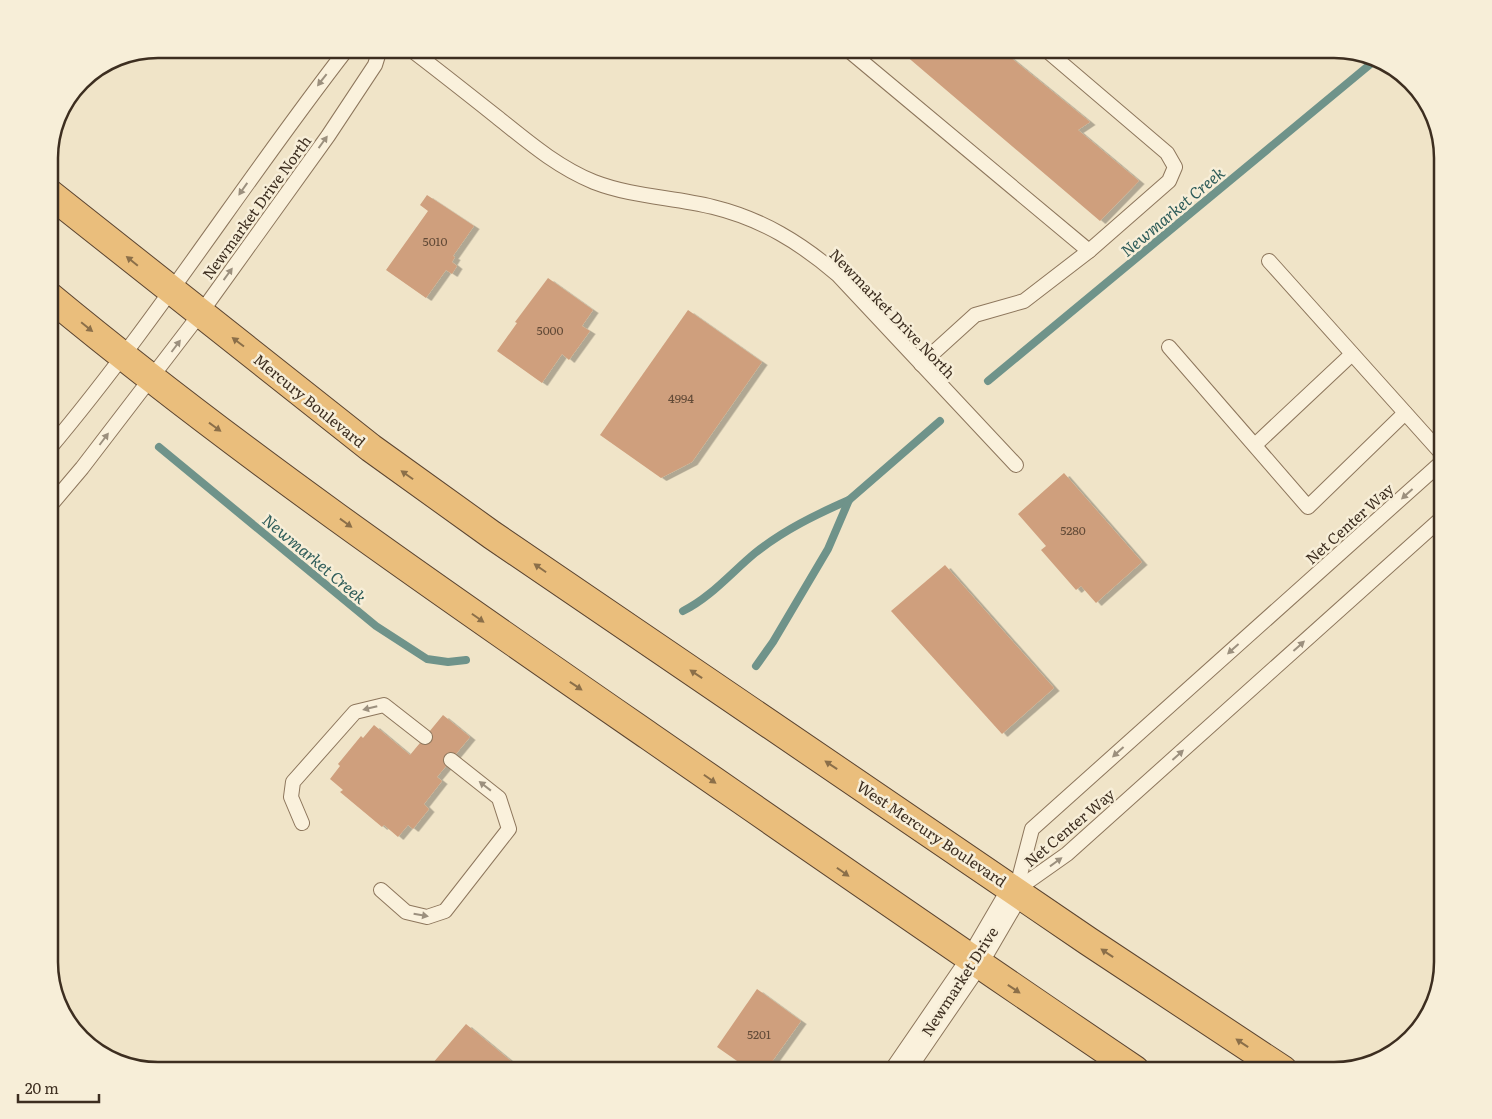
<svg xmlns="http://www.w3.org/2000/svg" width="1492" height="1119" viewBox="0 0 1492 1119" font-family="Literata,serif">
	<defs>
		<filter id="shadow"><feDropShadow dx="5.5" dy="3" stdDeviation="0" flood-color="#0004"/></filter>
	</defs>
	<rect width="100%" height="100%" fill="#f0e4c8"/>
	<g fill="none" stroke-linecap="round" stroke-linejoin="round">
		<g stroke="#6f938a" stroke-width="8">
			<polyline points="988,381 1373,62"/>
			<polyline points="159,447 376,626 427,659 448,662 466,660"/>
			<path d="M 683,611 C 710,598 732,572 755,553 C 784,530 815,515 849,500"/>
			<polyline points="756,666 773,642 828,549 849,500 940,421"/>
		</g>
	</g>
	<g fill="#cf9f7d" filter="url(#shadow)">
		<polygon points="898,49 1000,49 1090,122 1078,130 1139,181 1100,221"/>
		<polygon points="427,195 474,226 453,256 455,257 452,262 457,266 452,274 446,270 426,298 386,270 428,211 420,205"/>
		<polygon points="548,278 593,310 582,326 590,331 569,360 562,354 542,383 497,351 517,323 515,322"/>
		<polygon points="688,310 762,362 692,462 661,478 600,435"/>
		<polygon points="1064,473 1142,562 1096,603 1081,586 1076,590 1041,550 1046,546 1018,514"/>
		<polygon points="945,565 1054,688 1002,734 891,611"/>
		<polygon points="443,715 470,737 437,777 442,781 424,804 429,809 413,829 408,825 398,837 384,825 382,827 340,792 343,790 330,779 340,766 338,764 361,736 363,738 374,725 410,755"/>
		<polygon points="757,989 801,1021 766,1070 750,1070 717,1047"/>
		<polygon points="466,1024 522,1070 427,1070"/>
	</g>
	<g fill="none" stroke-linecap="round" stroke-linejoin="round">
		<g stroke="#8d765c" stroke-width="16">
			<g id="service">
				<path d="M 410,49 C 439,71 468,94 497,117 C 527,141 557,167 594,182 C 633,197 673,197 713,207 C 762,219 801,243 838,275 L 1016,465"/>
				<polyline points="847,49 1089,251 1169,181 1175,167 1167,153 1045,49"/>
				<polyline points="1269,261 1443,455"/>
				<polyline points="1169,347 1308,507 1405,413"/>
				<polyline points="921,364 975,315 1024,301 1089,251"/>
				<polyline points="1255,445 1352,354"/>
				<path d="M 49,449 C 156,322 245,180 347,49"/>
				<polyline points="49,507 82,468 200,314 328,136 375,65 380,49"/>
				<polyline points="302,823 291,797 293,782 355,712 384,705 425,737"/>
				<polyline points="381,890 406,912 427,917 445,911 509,829 499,798 451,760"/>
				<polyline points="1016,890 1032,829 1443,461"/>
				<polyline points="1016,890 1067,854 1443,517"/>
			</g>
		</g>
		<g stroke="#8d765c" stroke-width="30">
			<polyline id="tertiary" points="900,1070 974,962 1016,890"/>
		</g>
		<g stroke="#5b4430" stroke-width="30">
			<g id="trunk">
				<polyline points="49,193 371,448 492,535 1088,941 1283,1070"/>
				<path d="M 49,296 C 240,454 445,595 649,736 C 811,848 972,960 1135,1070"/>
			</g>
		</g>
		<use href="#service" stroke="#faf1dc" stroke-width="14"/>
		<use href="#tertiary" stroke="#faf1dc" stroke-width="28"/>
		<use href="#trunk" stroke="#eabe7c" stroke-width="28"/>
	</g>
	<defs><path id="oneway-solid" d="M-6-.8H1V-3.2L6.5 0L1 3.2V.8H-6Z" transform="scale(1.25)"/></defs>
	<g fill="#9c907e">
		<use href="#oneway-solid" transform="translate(322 80) rotate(128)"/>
		<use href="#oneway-solid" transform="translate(323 142) rotate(-54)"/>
		<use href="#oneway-solid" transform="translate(243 189) rotate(125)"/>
		<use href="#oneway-solid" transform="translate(228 274) rotate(-54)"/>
		<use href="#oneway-solid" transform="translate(176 346) rotate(-53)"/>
		<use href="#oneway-solid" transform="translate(104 439) rotate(-53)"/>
		<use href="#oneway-solid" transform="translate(1407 494) rotate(138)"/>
		<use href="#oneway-solid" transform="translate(1299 646) rotate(-42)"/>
		<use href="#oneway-solid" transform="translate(1233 649) rotate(138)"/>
		<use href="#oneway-solid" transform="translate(370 708) rotate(166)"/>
		<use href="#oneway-solid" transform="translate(1118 752) rotate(138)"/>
		<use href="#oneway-solid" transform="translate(1178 755) rotate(-42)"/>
		<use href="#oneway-solid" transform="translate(485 786) rotate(-142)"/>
		<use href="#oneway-solid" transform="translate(1056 862) rotate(-36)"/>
		<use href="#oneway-solid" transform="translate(421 915) rotate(10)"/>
	</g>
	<g fill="#8b6f49">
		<use href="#oneway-solid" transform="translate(132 261) rotate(-141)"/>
		<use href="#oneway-solid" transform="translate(87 327) rotate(39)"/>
		<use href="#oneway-solid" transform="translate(238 342) rotate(-143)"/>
		<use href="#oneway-solid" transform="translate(215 427) rotate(36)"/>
		<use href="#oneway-solid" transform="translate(407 475) rotate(-145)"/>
		<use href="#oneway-solid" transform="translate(346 523) rotate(36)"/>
		<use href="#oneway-solid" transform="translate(540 568) rotate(-145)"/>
		<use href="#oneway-solid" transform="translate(478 618) rotate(35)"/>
		<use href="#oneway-solid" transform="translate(696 674) rotate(-146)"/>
		<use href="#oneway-solid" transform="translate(576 686) rotate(34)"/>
		<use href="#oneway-solid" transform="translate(831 765) rotate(-146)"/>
		<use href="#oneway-solid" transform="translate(710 779) rotate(35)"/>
		<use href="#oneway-solid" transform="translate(843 872) rotate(35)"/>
		<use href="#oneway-solid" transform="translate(1107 953) rotate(-146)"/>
		<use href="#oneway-solid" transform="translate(1014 989) rotate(34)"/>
		<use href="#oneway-solid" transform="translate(1242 1043) rotate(-146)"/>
	</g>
	<g text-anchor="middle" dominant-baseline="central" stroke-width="5" stroke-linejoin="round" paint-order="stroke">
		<g font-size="12" fill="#624a37">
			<text x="435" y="241">5010</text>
			<text x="550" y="330">5000</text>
			<text x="681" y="398">4994</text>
			<text x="1073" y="530">5280</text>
			<text x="759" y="1034">5201</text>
		</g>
		<g font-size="15" fill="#3d2e20" stroke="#f7eed8">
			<text transform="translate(256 207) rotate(-54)">Newmarket Drive North</text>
			<text transform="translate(893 313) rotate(46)">Newmarket Drive North</text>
			<text transform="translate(310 400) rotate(39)">Mercury Boulevard</text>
			<text transform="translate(1349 523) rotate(-42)">Net Center Way</text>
			<text transform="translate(1069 827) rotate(-40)">Net Center Way</text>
			<text transform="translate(932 833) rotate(34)">West Mercury Boulevard</text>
			<text transform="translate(959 981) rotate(-57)">Newmarket Drive</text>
		</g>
		<g font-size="16" font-style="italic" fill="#2f5d5a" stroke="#f7eed8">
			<text transform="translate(1172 211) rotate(-40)">Newmarket Creek</text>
			<text transform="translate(315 558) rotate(40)">Newmarket Creek</text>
		</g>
	</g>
	<path d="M0 0H1492V1119H0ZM158 58H1334A100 100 0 0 1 1434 158V962A100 100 0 0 1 1334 1062H158A100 100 0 0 1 58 962V158A100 100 0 0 1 158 58Z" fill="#f7eed8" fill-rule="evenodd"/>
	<path fill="none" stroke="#3d2e20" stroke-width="2.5" d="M158 58H1334A100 100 0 0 1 1434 158V962A100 100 0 0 1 1334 1062H158A100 100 0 0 1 58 962V158A100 100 0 0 1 158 58Z"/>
	<path d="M18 1094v8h81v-8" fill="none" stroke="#3d2e20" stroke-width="2.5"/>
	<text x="25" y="1094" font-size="15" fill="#3d2e20" stroke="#f7eed8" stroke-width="4" paint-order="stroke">20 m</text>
</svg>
